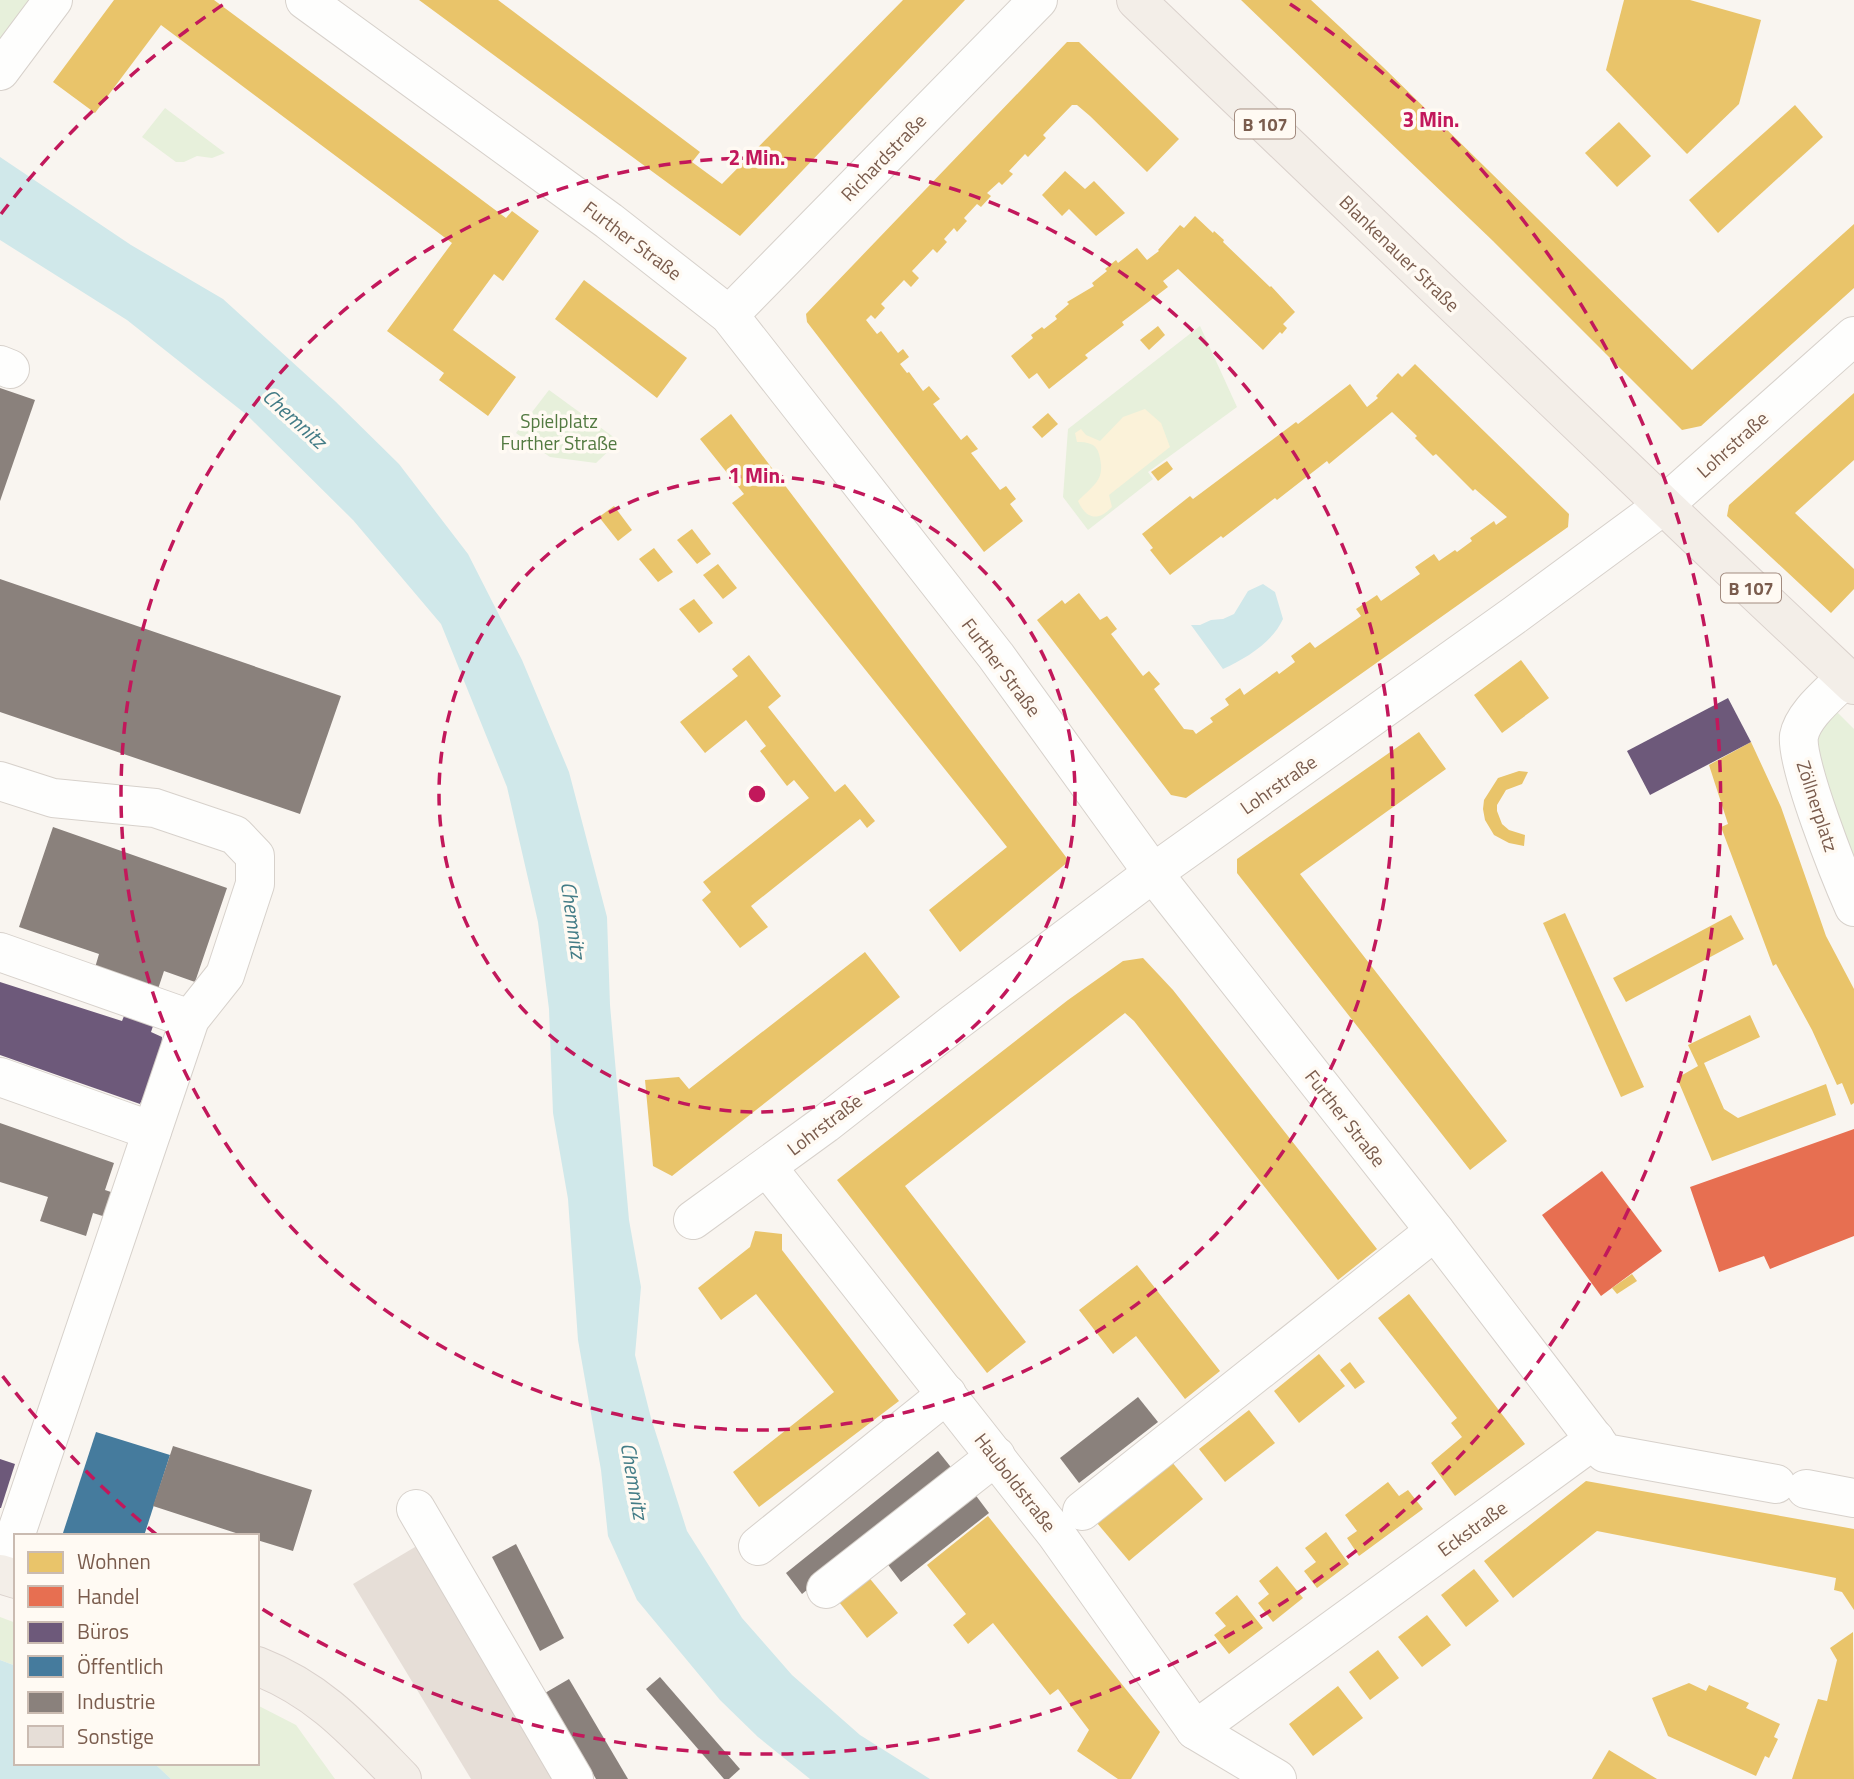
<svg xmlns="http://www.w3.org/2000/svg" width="1854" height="1779" viewBox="0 0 1854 1779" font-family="'Titillium Web',sans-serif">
	<rect width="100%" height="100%" fill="#f9f5f0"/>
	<g fill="#e7f0db">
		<polygon points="0,0 61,0 0,82"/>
		<polygon points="165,108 225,153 212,158 197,156 184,162 176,162 142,137"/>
		<polygon points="1200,326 1237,407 1148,472 1153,479 1088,530 1063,497 1068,429"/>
		<polygon points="549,390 619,441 596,463 550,457 516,433"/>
		<polygon points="1829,704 1854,729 1854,861 1834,815 1812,731"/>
		<polygon points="0,1617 16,1623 16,1666 0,1660"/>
		<polygon points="257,1705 296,1725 335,1779 171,1779 156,1765 148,1763 257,1763"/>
	</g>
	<path fill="#fbf2d9" d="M 1145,409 L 1161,423 L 1170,447 L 1109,495 L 1112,507 C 1098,522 1086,519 1078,501 C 1095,483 1106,480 1099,454 C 1096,443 1087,442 1077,442 L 1075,433 L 1081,429 L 1086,435 L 1100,441 L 1123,417 Z"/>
	<g fill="#d0e8ea">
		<polygon points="0,157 131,245 223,299 335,401 399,464 468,554 522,660 569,772 607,917 610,1005 629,1220 641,1287 635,1355 651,1418 687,1531 742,1618 792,1675 860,1735 930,1779 810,1779 758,1737 720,1700 637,1600 608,1536 601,1470 578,1340 568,1199 553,1113 549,1009 538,922 507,787 441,624 353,520 247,415 127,320 0,240"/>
		<path d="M 1263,584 L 1275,592 L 1283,619 C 1272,643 1246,658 1223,669 L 1191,625 L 1200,625 L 1211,620 L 1223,619 L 1234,614 L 1248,591 Z"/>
		<polygon points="0,1660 16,1666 16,1763 148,1763 156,1765 171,1779 0,1779"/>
	</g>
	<g fill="#e9c46a">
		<polygon points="114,0 214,0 506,218 512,211 539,231 503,281 494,274 453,330 516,377 488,416 439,380 444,373 387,331 452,243 161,25 95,113 53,82"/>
		<polygon points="419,0 498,0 700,152 692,162 722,184 903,0 965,0 740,236"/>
		<polygon points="1241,0 1311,0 1383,67 1692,370 1854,224 1854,288 1701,426 1682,430 1493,241"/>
		<polygon points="1624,0 1690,0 1761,20 1739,104 1687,154 1606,70"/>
		<polygon points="1067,42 1079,42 1179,139 1147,172 1090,116 1077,105 1072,105 1043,135 1046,138 1028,157 1025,154 1009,171 1013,174 1002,185 999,182 987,193 991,196 981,207 977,204 964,218 967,221 957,232 954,228 944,239 947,242 937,253 933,249 912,271 919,278 911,287 904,280 881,304 885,308 875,319 871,315 866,320 877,334 881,331 898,353 903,349 909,357 900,364 907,373 909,372 923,391 929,386 940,399 933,404 961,440 967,435 978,449 971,453 1000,490 1006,486 1016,499 1010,504 1023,521 984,552 807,322 806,314"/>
		<polygon points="1795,105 1823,137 1718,233 1689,200"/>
		<polygon points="1619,122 1651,156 1617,187 1585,153"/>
		<polygon points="1065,171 1085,189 1094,181 1125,213 1096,236 1069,209 1062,216 1042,195"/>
		<polygon points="1195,216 1213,233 1214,231 1224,240 1223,242 1270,287 1271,286 1295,312 1283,324 1287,328 1282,334 1280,332 1263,350 1178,269 1163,281 1168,287 1122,322 1124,325 1085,355 1088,358 1049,389 1037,373 1029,379 1011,356 1033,338 1031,335 1042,327 1044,329 1057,319 1055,316 1069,304 1067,302 1094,286 1092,283 1107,271 1105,269 1116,260 1118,263 1137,248 1147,260 1159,251 1158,250 1180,225 1184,228"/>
		<polygon points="584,280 687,358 657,398 555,319"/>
		<polygon points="1158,326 1165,335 1149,350 1140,340"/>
		<polygon points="1415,364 1569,514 1568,527 1186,798 1171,795 1037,620 1062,600 1065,604 1079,593 1100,620 1107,616 1117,629 1111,634 1143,676 1149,671 1160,684 1154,689 1184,729 1193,730 1196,734 1213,722 1210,718 1229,705 1225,699 1240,688 1244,695 1277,671 1279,674 1295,662 1291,656 1310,642 1315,648 1361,616 1356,609 1377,595 1381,601 1420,574 1415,567 1434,554 1439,561 1455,550 1457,552 1472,541 1470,538 1494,521 1496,525 1507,517 1475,489 1473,491 1436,454 1433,456 1415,438 1417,436 1392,412 1329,464 1327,461 1277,500 1275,498 1223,538 1221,536 1170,575 1150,550 1153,548 1142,534 1190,496 1193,499 1296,422 1298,424 1350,384 1367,407 1378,398 1376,396 1398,373 1402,377"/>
		<polygon points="1854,393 1854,460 1795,513 1854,569 1854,589 1831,613 1727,516 1729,505"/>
		<polygon points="1048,413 1058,424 1042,438 1032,427"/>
		<polygon points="731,414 1069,861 960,952 929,910 1007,847 732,503 744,494 700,439"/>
		<polygon points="1167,461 1173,469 1158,481 1151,472"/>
		<polygon points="614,506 632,530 618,541 599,517"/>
		<polygon points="692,529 711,554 697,564 677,540"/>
		<polygon points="654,548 673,572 658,582 639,559"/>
		<polygon points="718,564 737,588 723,599 703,575"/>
		<polygon points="694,599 713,623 699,633 679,609"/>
		<polygon points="749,655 781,696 768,707 835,792 845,784 875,821 867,828 860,819 751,906 768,927 740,948 702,900 711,892 703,882 809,798 794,780 787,786 760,751 766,746 746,720 705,753 680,722 738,676 732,669"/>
		<polygon points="1521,660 1549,698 1502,733 1474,695"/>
		<polygon points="1419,732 1446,769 1300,874 1507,1141 1470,1170 1237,873 1237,859"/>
		<polygon points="1751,742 1781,807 1826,936 1854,989 1854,1103 1851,1105 1842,1083 1837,1085 1812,1030 1776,964 1773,966 1721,827 1728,824 1709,765"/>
		<polygon points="1519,771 1528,772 1522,784 1506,790 1497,805 1497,811 1502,824 1509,830 1525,835 1524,846 1509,843 1494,835 1485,820 1483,809 1484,800 1498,778"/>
		<polygon points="1565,913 1644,1087 1621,1097 1543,923"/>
		<polygon points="1731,915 1744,939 1626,1002 1613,978"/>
		<polygon points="865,952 900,997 672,1176 653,1166 645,1080 679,1077 689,1089"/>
		<polygon points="1143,958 1173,990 1377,1249 1338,1280 1134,1021 1125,1013 905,1186 1026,1342 987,1373 837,1180 1068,1000 1123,961"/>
		<polygon points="1750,1015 1760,1037 1704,1063 1724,1109 1738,1118 1826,1084 1836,1115 1712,1161 1677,1078 1698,1066 1688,1045"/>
		<polygon points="755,1231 782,1234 782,1250 899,1401 759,1507 733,1472 834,1392 756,1294 721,1320 698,1288 750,1247"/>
		<polygon points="1137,1265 1220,1371 1185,1399 1136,1336 1113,1354 1079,1310"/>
		<polygon points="1632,1274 1637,1281 1617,1294 1612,1288"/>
		<polygon points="1409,1294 1525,1444 1455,1496 1431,1463 1462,1437 1451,1423 1457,1418 1378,1318"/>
		<polygon points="1319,1354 1345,1386 1299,1423 1274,1391"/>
		<polygon points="1350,1362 1365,1382 1355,1389 1340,1370"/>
		<polygon points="1249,1410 1275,1443 1225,1482 1199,1449"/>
		<polygon points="1171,1461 1203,1499 1129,1561 1097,1523"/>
		<polygon points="1586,1481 1854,1529 1854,1610 1842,1592 1834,1590 1836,1578 1597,1531 1513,1598 1484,1561"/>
		<polygon points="1388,1482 1399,1496 1408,1490 1423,1509 1359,1556 1347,1538 1357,1531 1345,1515"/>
		<polygon points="988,1516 1160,1732 1131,1779 1118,1779 1077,1751 1089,1730 1058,1689 1050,1695 993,1623 968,1644 953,1625 966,1614 927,1565"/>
		<polygon points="1326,1532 1349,1564 1317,1588 1304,1571 1316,1562 1305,1548"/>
		<polygon points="1277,1566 1303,1598 1273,1622 1258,1603 1269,1594 1259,1581"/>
		<polygon points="1474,1569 1499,1601 1466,1627 1441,1595"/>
		<polygon points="867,1575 898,1613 867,1638 836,1598"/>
		<polygon points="1237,1595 1263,1628 1229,1654 1214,1635 1226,1626 1215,1613"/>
		<polygon points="1427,1615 1451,1645 1422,1667 1398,1637"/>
		<polygon points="1853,1632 1854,1779 1792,1779 1818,1699 1827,1701 1837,1660 1830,1648"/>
		<polygon points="1378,1650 1399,1678 1370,1700 1349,1672"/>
		<polygon points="1689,1683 1706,1691 1709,1685 1749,1703 1746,1708 1780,1724 1774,1737 1778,1739 1769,1758 1765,1756 1756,1776 1668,1736 1652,1698"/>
		<polygon points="1338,1686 1363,1718 1313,1756 1289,1724"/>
		<polygon points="1609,1750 1657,1779 1592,1779"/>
	</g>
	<g fill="#e76f51">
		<polygon points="1854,1129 1854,1236 1770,1269 1764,1256 1719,1272 1690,1187"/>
		<polygon points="1602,1171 1662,1251 1601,1296 1542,1215"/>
	</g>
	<g fill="#6d597a">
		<polygon points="1728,698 1751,742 1650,795 1627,751"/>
		<polygon points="0,982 122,1021 126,1011 155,1020 151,1032 162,1037 161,1060 140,1104 0,1055"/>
		<polygon points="0,1459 15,1464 1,1508 0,1508"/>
	</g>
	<polygon fill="#457b9d" points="96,1432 170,1455 144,1536 62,1536"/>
	<g fill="#8a817c">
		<polygon points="0,388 35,400 0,501"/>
		<polygon points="0,579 341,696 300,814 0,712"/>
		<polygon points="53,827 227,888 195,982 164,971 157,992 94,971 99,954 19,927"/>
		<polygon points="0,1123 114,1163 105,1190 117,1194 109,1218 93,1213 86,1236 40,1221 48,1197 0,1182"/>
		<polygon points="1138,1397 1158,1422 1079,1483 1060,1458"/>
		<polygon points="173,1446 312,1490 293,1551 257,1540 257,1536 245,1536 153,1506"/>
		<polygon points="938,1451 954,1471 802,1594 786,1573"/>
		<polygon points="974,1493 989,1513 901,1582 886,1562"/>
		<polygon points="516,1544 564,1638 540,1651 492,1557"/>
		<polygon points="660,1677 740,1769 729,1779 724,1779 646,1689"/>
		<polygon points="569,1679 628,1779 596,1779 545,1693"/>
	</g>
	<polygon fill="#e6ded7" points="420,1544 560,1779 471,1779 353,1584"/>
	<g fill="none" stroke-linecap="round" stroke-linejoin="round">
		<g stroke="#d7d1cb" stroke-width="40">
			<g id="minor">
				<polyline points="305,0 609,221 729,315 996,656 1153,873 1435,1231 1605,1453 1776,1484"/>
				<polyline points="0,71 53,0"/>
				<polyline points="729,315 1038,0"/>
				<polyline points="0,365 10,369"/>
				<path d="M 1846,677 C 1831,693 1803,714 1799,736 C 1795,763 1841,878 1854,907"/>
				<polyline points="0,781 53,798 155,808 235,835 255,856 255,884 225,975 190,1019 2,1575"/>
				<polyline points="0,952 190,1019"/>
				<polyline points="0,1077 152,1131"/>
				<polyline points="767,1167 1056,1534 1195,1730 1277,1779"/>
				<polyline points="693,1220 825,1124 954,1023 1153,873 1516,614 1664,505 1854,336"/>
				<polyline points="1806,1489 1854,1498"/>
				<polyline points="416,1509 574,1779"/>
				<polyline points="1082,1511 1435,1231"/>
				<polyline points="758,1546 947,1394"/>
				<polyline points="826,1589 996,1456"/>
				<polyline points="1195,1730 1595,1439"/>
			</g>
		</g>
		<g stroke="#dad1cc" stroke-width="40">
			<g id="major">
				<polyline points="1136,0 1698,538 1854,685"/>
				<polyline points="0,1574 16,1579"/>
				<path d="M 257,1666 C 321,1691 355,1731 402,1779"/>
			</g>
		</g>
		<use href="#minor" stroke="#fefefd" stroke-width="38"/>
		<use href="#major" stroke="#f3eee8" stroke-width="38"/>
	</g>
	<g fill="none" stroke="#c2185b" stroke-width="3.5" stroke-dasharray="12 9">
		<circle cx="757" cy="794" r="318"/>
		<circle cx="757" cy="794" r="636"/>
		<path d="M157 1535A953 953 0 0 1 1 1374M1 214A953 953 0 0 1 224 4M1290 4A953 953 0 0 1 259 1607"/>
	</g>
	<g text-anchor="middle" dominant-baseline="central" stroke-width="7" stroke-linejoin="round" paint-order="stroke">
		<g fill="#fffaf3" stroke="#a28b7f" stroke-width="2">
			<rect x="1235" y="109.5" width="60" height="29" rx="5"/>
			<rect x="1721" y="573.5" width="60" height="29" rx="5"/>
		</g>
		<g font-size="18" font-weight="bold" fill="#7a5c4d">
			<text x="1265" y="124">B 107</text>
			<text x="1751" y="588">B 107</text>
		</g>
		<g font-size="19" fill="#7a5c4d" stroke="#fffaf3">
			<text transform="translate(883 157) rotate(-46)">Richardstraße</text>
			<text transform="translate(633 240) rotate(37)">Further Straße</text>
			<text transform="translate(1400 253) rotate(44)">Blankenauer Straße</text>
			<text transform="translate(1732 444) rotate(-42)">Lohrstraße</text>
			<text transform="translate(1002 667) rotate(53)">Further Straße</text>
			<text transform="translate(1278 784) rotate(-35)">Lohrstraße</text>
			<text transform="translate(1818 806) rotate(72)">Zöllnerplatz</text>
			<text transform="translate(1346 1118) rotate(52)">Further Straße</text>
			<text transform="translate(824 1124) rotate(-37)">Lohrstraße</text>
			<text transform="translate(1016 1482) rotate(52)">Hauboldstraße</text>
			<text transform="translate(1472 1528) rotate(-36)">Eckstraße</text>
		</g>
		<g font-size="19" fill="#537a41" stroke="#fffaf3">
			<text x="559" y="420">Spielplatz<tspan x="559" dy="22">Further Straße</tspan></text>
		</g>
		<g font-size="21" font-style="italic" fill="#437c86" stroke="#fffaf3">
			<text transform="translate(295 418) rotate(42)">Chemnitz</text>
			<text transform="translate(574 920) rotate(82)">Chemnitz</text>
			<text transform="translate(635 1481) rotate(80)">Chemnitz</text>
		</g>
	</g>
	<circle cx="757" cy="794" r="10" fill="#c2185b" stroke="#fffaf3" stroke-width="3.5"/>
	<g font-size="21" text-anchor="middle" font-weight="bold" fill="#c2185b" stroke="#fffaf3" stroke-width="7" stroke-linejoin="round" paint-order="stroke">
		<text x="1431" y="127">3 Min.</text>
		<text x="757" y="165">2 Min.</text>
		<text x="757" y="483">1 Min.</text>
	</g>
	<rect x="14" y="1534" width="245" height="231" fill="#fffaf3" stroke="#cabbb1" stroke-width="2"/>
	<rect x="28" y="1552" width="35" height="21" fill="#e9c46a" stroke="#cabbb1" stroke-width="2"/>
	<text x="77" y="1569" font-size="21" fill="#7a5c4d">Wohnen</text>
	<rect x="28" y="1586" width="35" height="21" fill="#e76f51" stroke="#cabbb1" stroke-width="2"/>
	<text x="77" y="1604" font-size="21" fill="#7a5c4d">Handel</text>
	<rect x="28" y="1622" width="35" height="21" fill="#6d597a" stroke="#cabbb1" stroke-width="2"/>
	<text x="77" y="1639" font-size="21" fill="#7a5c4d">Büros</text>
	<rect x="28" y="1656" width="35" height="21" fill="#457b9d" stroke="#cabbb1" stroke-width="2"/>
	<text x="77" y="1674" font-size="21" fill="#7a5c4d">Öffentlich</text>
	<rect x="28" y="1692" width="35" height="21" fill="#8a817c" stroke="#cabbb1" stroke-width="2"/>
	<text x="77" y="1709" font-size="21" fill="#7a5c4d">Industrie</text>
	<rect x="28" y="1726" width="35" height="21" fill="#e6ded7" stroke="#cabbb1" stroke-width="2"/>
	<text x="77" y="1744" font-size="21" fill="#7a5c4d">Sonstige</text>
</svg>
